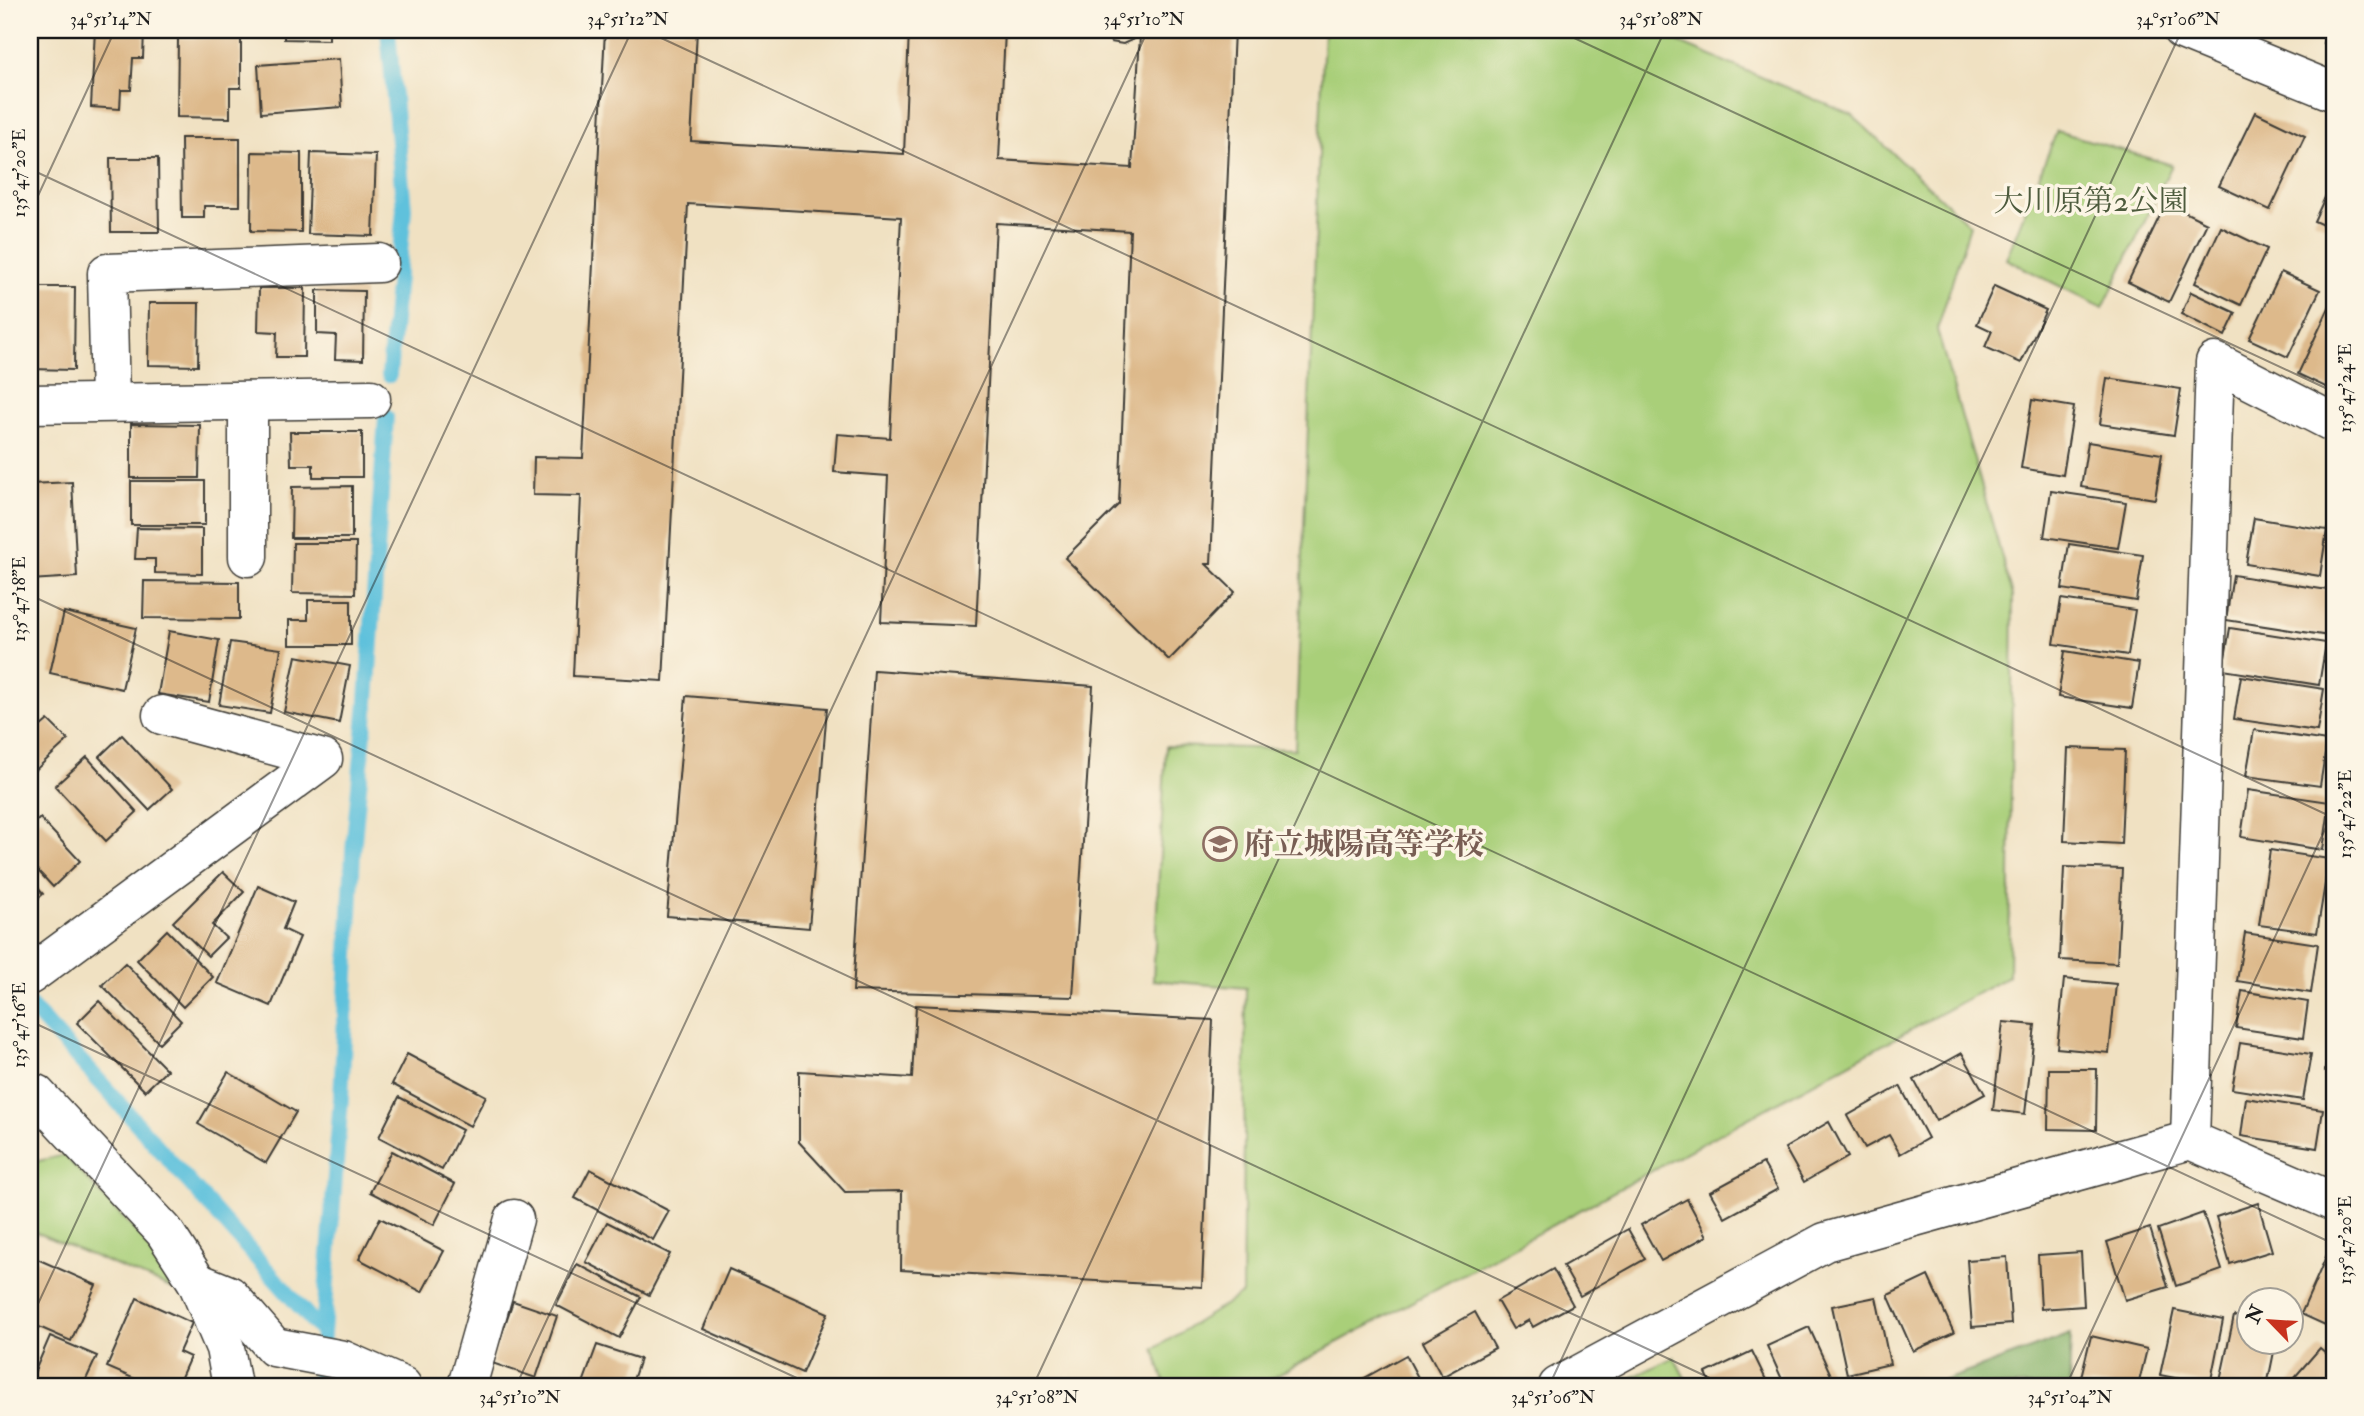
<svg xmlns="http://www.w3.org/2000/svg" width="2364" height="1416" viewBox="0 0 2364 1416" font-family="'IM FELL Double Pica','Noto Serif JP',serif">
	<rect width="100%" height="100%" fill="#fcf5e5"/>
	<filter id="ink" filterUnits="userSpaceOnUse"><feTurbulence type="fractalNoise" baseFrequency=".0143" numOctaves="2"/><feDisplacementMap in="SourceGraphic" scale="14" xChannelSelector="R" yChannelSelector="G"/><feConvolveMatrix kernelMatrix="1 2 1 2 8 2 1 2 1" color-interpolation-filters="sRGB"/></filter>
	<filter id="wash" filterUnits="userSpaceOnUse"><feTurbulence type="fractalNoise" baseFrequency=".00686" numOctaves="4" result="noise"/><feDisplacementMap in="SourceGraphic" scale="28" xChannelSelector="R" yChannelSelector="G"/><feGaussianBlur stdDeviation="1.57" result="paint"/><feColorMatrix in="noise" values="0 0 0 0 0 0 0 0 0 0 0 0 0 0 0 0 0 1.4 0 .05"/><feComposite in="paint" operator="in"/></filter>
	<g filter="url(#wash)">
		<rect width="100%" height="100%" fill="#f0e1c2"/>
		<g fill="#a9cf79" stroke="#62764a" stroke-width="2">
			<polygon points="1324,30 1649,30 1852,115 1970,225 1937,330 2013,596 2009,976 1258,1386 1166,1386 1154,1349 1242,1294 1246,988 1153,980 1166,746 1295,749"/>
			<polygon points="2057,131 2172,165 2103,308 2006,259"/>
			<polygon points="64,1155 143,1239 173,1289 30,1230 30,1180 34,1162"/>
			<polygon points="1674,1357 1689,1386 1628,1386 1625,1381"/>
		</g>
		<polygon fill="#86b269" stroke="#516742" stroke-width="2" points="2071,1334 2069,1386 1930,1386"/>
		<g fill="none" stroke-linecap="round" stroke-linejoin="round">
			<g stroke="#5ec1dc" stroke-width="16">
				<polyline points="388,30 404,209 389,375"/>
				<polyline points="30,1006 101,1083 323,1333 319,1386"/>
				<polyline points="323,1333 341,1098 353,852 367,701 386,417"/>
			</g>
		</g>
		<g id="blocks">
			<g fill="#ddb98b">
				<polygon points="95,30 144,30 143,58 133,58 131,90 121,90 120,109 91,107"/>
				<polygon points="284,30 329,30 329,40 284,39"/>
				<polygon points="605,30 697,30 691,141 904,154 909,30 1005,30 999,160 1132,168 1140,36 1123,44 1111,42 1099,30 1234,30 1211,564 1206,564 1235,592 1169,660 1065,558 1119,504 1130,231 996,223 976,626 881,622 888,476 834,472 837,434 890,438 901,217 688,204 663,681 573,676 581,496 533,495 534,457 583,458"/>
				<polygon points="2329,30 2334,30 2334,47 2323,43"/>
				<polygon points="178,38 241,38 241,88 230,88 230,118 177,117"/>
				<polygon points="339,59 342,107 261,113 258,65"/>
				<polygon points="2255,112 2305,136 2270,210 2219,186"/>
				<polygon points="181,138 240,138 240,206 204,206 204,218 182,218"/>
				<polygon points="252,152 301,153 301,232 251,231"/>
				<polygon points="311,153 376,155 373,236 308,234"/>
				<polygon points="110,158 158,158 159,232 111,232"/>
				<polygon points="2334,178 2334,230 2314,221"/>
				<polygon points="2166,203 2207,223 2169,302 2128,282"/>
				<polygon points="2221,227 2267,249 2241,305 2195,283"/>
				<polygon points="2281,272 2320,290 2288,357 2249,339"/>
				<polygon points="1994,286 2046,310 2021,363 1985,347 1992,331 1977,324"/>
				<polygon points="30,287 75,287 74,370 30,369"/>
				<polygon points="259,288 305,288 304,357 276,357 277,332 258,331"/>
				<polygon points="317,290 364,291 363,360 335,359 336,335 317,334"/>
				<polygon points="2191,292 2236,313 2225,336 2181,314"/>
				<polygon points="2334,297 2334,391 2298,374"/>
				<polygon points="149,303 199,303 198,366 148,365"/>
				<polygon points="2107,378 2181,389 2174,435 2100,424"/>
				<polygon points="2032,400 2074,407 2063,475 2021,468"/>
				<polygon points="131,424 200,425 199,478 131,478"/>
				<polygon points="290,432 362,432 362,477 313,477 313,465 291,465"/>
				<polygon points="2088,442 2162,454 2155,499 2081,487"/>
				<rect x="131" y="481" width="74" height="44"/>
				<polygon points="72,482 77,577 30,580 30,484"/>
				<polygon points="352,486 352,538 291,538 292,487"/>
				<polygon points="2051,491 2126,502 2118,548 2044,537"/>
				<polygon points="2254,518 2327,530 2320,576 2246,564"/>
				<polygon points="137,528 202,529 202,574 155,573 155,559 135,559"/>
				<polygon points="293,543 356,543 355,594 292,593"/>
				<polygon points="2069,544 2143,555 2136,601 2062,589"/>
				<polygon points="2233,575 2334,591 2329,636 2226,620"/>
				<polygon points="144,581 239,582 239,619 143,618"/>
				<polygon points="2061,599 2135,610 2128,655 2054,644"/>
				<polygon points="308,600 351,600 351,645 289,645 289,620 308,620"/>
				<polygon points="64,612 136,628 122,689 50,673"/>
				<polygon points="2230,628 2326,643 2319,685 2223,670"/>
				<polygon points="169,631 219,640 209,702 158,694"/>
				<polygon points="230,642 281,649 270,713 219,705"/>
				<polygon points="2065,651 2139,663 2132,708 2058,697"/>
				<polygon points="296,656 350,666 339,723 284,712"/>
				<polygon points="874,670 1093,686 1073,997 853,991"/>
				<polygon points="2241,676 2324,689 2317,731 2234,719"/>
				<polygon points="686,696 827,708 809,928 667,916"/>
				<polygon points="30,714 41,726 48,720 68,740 30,775"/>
				<polygon points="2254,730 2327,741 2320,786 2246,776"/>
				<polygon points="122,735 172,789 149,810 99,757"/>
				<polygon points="2068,748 2125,750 2121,844 2064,841"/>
				<polygon points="87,757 137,812 106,841 55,786"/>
				<polygon points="2248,790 2330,802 2323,850 2241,837"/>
				<polygon points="40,818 80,861 53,887 30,862 30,828"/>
				<polygon points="2270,850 2329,859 2317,933 2259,925"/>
				<polygon points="2064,867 2122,869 2117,963 2060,960"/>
				<polygon points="223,872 244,892 212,925 226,938 208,956 173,922"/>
				<polygon points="30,879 43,894 30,906"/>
				<polygon points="258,886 294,902 283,929 300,937 271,1006 217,983"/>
				<polygon points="167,930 213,977 183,1007 137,960"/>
				<polygon points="2245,933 2318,944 2311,993 2237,981"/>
				<polygon points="125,963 181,1021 159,1043 102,985"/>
				<polygon points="2064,979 2116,984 2109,1053 2057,1048"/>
				<polygon points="2242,991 2308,1002 2303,1038 2236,1028"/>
				<polygon points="99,1001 167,1070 145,1091 77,1023"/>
				<polygon points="916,1005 1213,1020 1202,1287 901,1270 902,1191 845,1192 799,1142 799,1071 912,1078"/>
				<polygon points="2003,1022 2035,1025 2025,1114 1993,1110"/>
				<polygon points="2332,1029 2334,1029 2334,1073 2325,1071"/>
				<polygon points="2240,1043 2311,1054 2303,1100 2232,1089"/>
				<polygon points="1962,1053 1985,1094 1936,1121 1914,1080"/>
				<polygon points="407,1054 486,1096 470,1126 392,1084"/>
				<polygon points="2049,1069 2097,1069 2096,1130 2048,1129"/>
				<polygon points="228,1072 296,1112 266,1163 198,1124"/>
				<polygon points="1900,1086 1928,1138 1900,1154 1889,1135 1865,1148 1847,1116"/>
				<polygon points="399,1097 462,1130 442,1170 379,1137"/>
				<polygon points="2246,1098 2323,1110 2317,1148 2241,1136"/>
				<polygon points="1829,1122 1848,1157 1804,1182 1785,1148"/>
				<polygon points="392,1151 455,1184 434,1225 370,1192"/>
				<polygon points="1763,1163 1778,1189 1725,1218 1710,1192"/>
				<polygon points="590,1169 669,1211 653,1240 575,1198"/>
				<polygon points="1687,1199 1707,1236 1661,1261 1641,1225"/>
				<polygon points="2258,1203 2272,1251 2230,1264 2216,1217"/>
				<polygon points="2203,1213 2222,1270 2176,1286 2158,1229"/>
				<polygon points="380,1218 444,1251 422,1292 359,1259"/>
				<polygon points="607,1222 670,1254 649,1295 586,1262"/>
				<polygon points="2150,1228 2168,1287 2125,1300 2107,1242"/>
				<polygon points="1628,1229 1645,1259 1580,1296 1563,1266"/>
				<polygon points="2329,1250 2334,1253 2334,1329 2301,1314"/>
				<polygon points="2081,1252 2084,1306 2041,1309 2038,1255"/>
				<polygon points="2007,1257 2011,1324 1972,1327 1967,1260"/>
				<polygon points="35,1258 96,1285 71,1341 30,1323 30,1270"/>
				<polygon points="577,1264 641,1297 619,1338 556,1305"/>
				<polygon points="729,1269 828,1313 802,1373 703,1329"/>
				<polygon points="1553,1269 1573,1305 1533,1327 1529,1320 1513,1329 1497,1301"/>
				<polygon points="1928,1276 1954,1333 1913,1351 1888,1295"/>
				<polygon points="1876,1297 1890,1364 1847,1374 1832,1306"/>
				<polygon points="137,1298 192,1323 179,1352 190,1357 178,1384 168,1379 164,1386 151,1386 107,1367"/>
				<polygon points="513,1301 557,1316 536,1378 492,1363"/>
				<polygon points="2174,1310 2223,1320 2210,1385 2160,1375"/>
				<polygon points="1475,1312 1495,1348 1442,1377 1423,1342"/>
				<polygon points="2234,1316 2248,1319 2248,1342 2276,1342 2267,1386 2219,1386"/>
				<polygon points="1809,1327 1836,1386 1785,1386 1767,1346"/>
				<polygon points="50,1336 97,1356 83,1386 46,1386 31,1380"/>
				<polygon points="2091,1336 2147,1349 2138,1386 2079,1385"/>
				<polygon points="597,1345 640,1359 631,1386 582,1386"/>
				<polygon points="2320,1348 2334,1360 2334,1386 2287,1386"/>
				<polygon points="1752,1351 1769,1386 1712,1386 1706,1373"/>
				<polygon points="1406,1355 1422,1385 1419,1386 1350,1386"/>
			</g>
		</g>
	</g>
	<g filter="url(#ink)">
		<use href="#blocks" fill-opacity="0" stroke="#3c3a35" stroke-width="2"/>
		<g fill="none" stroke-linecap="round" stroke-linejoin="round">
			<g stroke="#3c3a35" stroke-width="41">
				<g id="minor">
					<polyline points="2182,30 2334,92"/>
					<polyline points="110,402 107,273 379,263"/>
					<polyline points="30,404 371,399"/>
					<polyline points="248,557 248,401"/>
					<polyline points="30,975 323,759 162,715"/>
					<polyline points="30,1092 36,1094 164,1231 197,1282 225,1348 232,1386"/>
					<polyline points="2190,1140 2215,362 2334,423"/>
					<polyline points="197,1282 229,1295 274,1347 343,1360 402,1386"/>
					<polyline points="467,1386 514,1219"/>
					<polyline points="1558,1386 1825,1242 2190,1140 2334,1202"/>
				</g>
			</g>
			<use href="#minor" stroke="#fff" stroke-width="38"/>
		</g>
	</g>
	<path fill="none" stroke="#1c1c1c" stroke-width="2" stroke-opacity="0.45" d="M 644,30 L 2334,818M 1557,30 L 2334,392M 30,169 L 2334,1244M 30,213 L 115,30M 30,595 L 1727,1386M 30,1021 L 814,1386M 30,1321 L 632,30M 516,1386 L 1148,30M 1033,1386 L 1665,30M 1549,1386 L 2182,30M 2066,1386 L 2334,810"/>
	<defs>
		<g id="school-ring" transform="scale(1.75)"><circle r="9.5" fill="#fcf5e5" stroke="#8d6e63" stroke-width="1.5"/><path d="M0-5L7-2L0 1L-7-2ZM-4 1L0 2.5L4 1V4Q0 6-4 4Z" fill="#8d6e63"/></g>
	</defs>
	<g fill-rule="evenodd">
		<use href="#school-ring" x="1220" y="844"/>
	</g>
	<g text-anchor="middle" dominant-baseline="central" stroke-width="7" stroke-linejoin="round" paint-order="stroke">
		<g font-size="30" fill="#4d5b3d" stroke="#fcf5e5">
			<text x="2091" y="201">大川原第2公園</text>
		</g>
		<g font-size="30" font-weight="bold" fill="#785e54" stroke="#fcf5e5" text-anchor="start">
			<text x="1244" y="844">府立城陽高等学校</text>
		</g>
	</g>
	<rect width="2364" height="1416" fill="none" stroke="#fcf5e5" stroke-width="77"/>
	<g transform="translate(2270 1321) rotate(295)"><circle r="33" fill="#fcf5e5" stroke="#a29e95" stroke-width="2"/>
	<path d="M0-5L12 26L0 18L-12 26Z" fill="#c8321e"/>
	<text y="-10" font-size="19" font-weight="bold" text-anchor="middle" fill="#1c1c1c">N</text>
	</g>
	<rect x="38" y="38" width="2288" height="1340" fill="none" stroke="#1c1c1c" stroke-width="2.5"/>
	<g font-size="18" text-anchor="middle" fill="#1c1c1c">
		<text x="111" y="25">34°51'14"N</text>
		<text x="628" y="25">34°51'12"N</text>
		<text x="1144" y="25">34°51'10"N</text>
		<text x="1661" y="25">34°51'08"N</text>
		<text x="2178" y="25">34°51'06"N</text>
		<text transform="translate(19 173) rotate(-90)" y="6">135°47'20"E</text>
		<text transform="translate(2345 388) rotate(-90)" y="6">135°47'24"E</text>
		<text transform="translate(19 599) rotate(-90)" y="6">135°47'18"E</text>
		<text transform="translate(2345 814) rotate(-90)" y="6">135°47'22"E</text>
		<text transform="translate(19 1025) rotate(-90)" y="6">135°47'16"E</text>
		<text transform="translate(2345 1240) rotate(-90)" y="6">135°47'20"E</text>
		<text x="520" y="1403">34°51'10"N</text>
		<text x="1037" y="1403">34°51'08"N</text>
		<text x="1553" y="1403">34°51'06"N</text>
		<text x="2070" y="1403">34°51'04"N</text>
	</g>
</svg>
